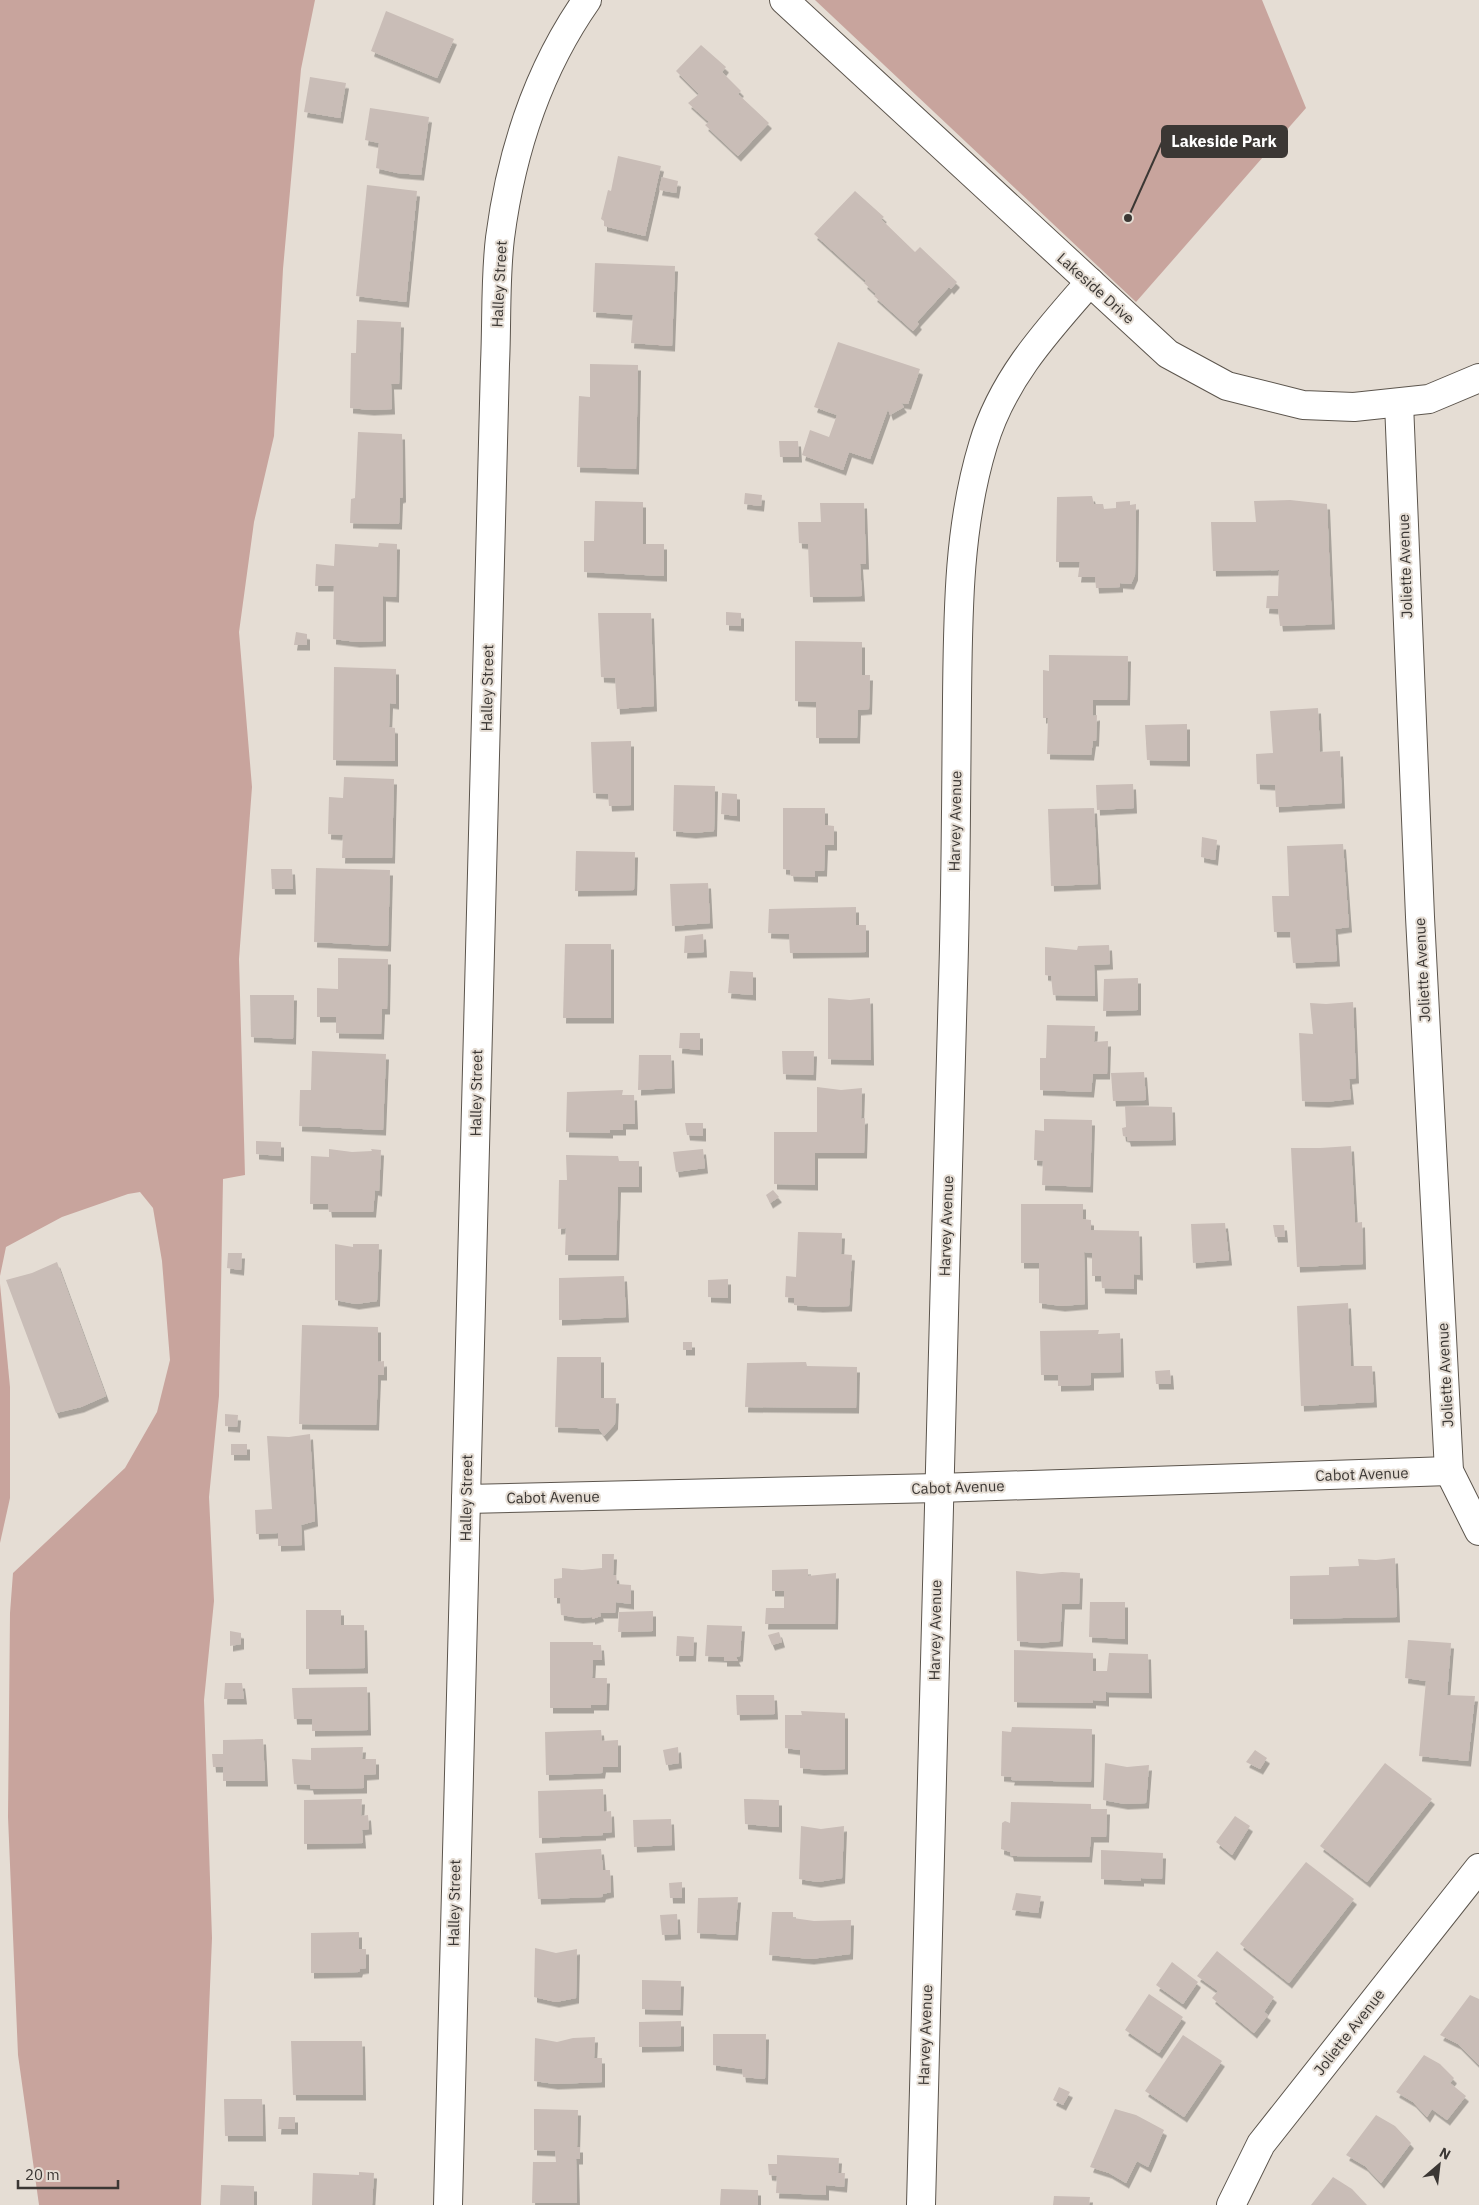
<svg xmlns="http://www.w3.org/2000/svg" width="1479" height="2205" viewBox="0 0 1479 2205" font-family="'IBM Plex Sans',sans-serif">
	<defs>
		<filter id="shadow"><feDropShadow dx="3" dy="5.5" stdDeviation="0" flood-color="#0004"/></filter>
	</defs>
	<rect width="100%" height="100%" fill="#e5ddd4"/>
	<g fill="#c8a49d">
		<polygon points="0,0 315,0 301,69 283,269 274,436 254,522 239,632 252,787 239,959 245,1175 223,1179 219,1396 209,1497 214,1601 204,1700 212,1938 201,2205 39,2205 18,2055 8,1817 10,1613 13,1573 125,1468 157,1412 170,1360 162,1261 153,1208 140,1192 128,1194 62,1217 6,1247 0,1276"/>
		<polygon points="815,0 1262,0 1306,108 1136,302"/>
		<polygon points="0,1284 10,1387 10,1498 0,1543"/>
	</g>
	<g fill="#c9bdb7" filter="url(#shadow)">
		<polygon points="386,11 454,39 437,78 371,51"/>
		<polygon points="701,45 726,67 722,72 741,91 738,94 769,123 738,156 705,125 709,122 688,103 699,94 676,71"/>
		<polygon points="310,77 346,83 340,118 304,112"/>
		<polygon points="370,108 429,117 421,175 397,173 376,168 379,143 365,140"/>
		<polygon points="618,156 661,166 645,236 604,226 604,221 601,219 608,190 611,191"/>
		<polygon points="662,177 678,181 676,193 659,190"/>
		<polygon points="367,185 417,191 406,302 356,296"/>
		<polygon points="855,191 884,217 881,219 915,252 920,247 957,282 951,289 949,287 917,322 919,324 913,331 874,296 876,294 864,283 866,281 814,234"/>
		<polygon points="595,263 675,266 672,346 631,343 633,315 593,312"/>
		<polygon points="357,320 401,322 399,384 391,384 392,409 371,410 350,408 351,353 356,353"/>
		<polygon points="838,342 920,369 908,404 901,403 904,407 890,415 888,409 870,459 849,452 843,470 802,455 810,430 829,437 837,415 814,407"/>
		<polygon points="590,364 638,365 636,469 577,467 579,396 590,397"/>
		<polygon points="358,432 402,434 403,497 400,498 399,524 350,523 351,499 355,498"/>
		<polygon points="779,441 798,441 799,457 780,457"/>
		<polygon points="745,493 762,495 761,506 744,504"/>
		<polygon points="1092,496 1094,504 1103,504 1104,509 1116,508 1116,502 1130,501 1130,505 1136,504 1135,575 1131,584 1120,583 1120,587 1096,588 1095,577 1078,577 1080,562 1056,562 1057,497"/>
		<polygon points="1290,500 1327,504 1332,624 1280,626 1278,609 1266,608 1267,596 1278,596 1279,570 1213,571 1211,522 1256,522 1254,501"/>
		<polygon points="595,501 643,502 643,544 664,544 664,576 584,572 584,541 594,541"/>
		<polygon points="820,503 864,503 866,564 860,564 862,596 810,597 808,544 799,543 798,522 821,522"/>
		<polygon points="379,543 397,544 396,597 383,596 383,641 357,642 333,639 334,586 315,586 316,564 334,566 335,544 378,547"/>
		<polygon points="726,612 741,613 741,626 726,625"/>
		<polygon points="598,613 651,613 654,706 617,709 615,678 601,677"/>
		<polygon points="296,632 307,634 307,645 294,645"/>
		<polygon points="795,641 862,642 862,675 870,675 869,709 858,710 857,738 816,738 816,702 795,701"/>
		<polygon points="1049,655 1128,656 1127,700 1093,700 1093,716 1097,715 1096,741 1093,741 1091,755 1047,754 1048,718 1043,718 1043,670 1049,671"/>
		<polygon points="334,667 396,669 396,704 390,703 389,727 395,728 395,761 333,760"/>
		<polygon points="1318,708 1320,752 1340,751 1342,803 1276,807 1275,785 1257,784 1256,754 1273,753 1270,711"/>
		<polygon points="1187,724 1187,761 1147,760 1145,725"/>
		<polygon points="631,741 631,805 609,806 608,794 593,793 591,742"/>
		<polygon points="344,777 394,779 392,858 342,858 343,835 328,834 329,797 343,798"/>
		<polygon points="1133,784 1134,808 1097,810 1096,785"/>
		<polygon points="674,785 715,786 714,831 693,833 673,831"/>
		<polygon points="722,793 737,794 737,816 721,814"/>
		<polygon points="783,808 825,808 825,825 834,826 834,845 825,845 824,871 815,871 815,877 791,876 790,870 783,869"/>
		<polygon points="1094,808 1098,884 1051,886 1048,809"/>
		<polygon points="1202,837 1217,840 1215,860 1201,857"/>
		<polygon points="1343,844 1349,927 1335,929 1337,961 1293,963 1290,932 1274,932 1272,896 1289,896 1287,846"/>
		<polygon points="576,851 635,852 634,890 575,891"/>
		<polygon points="316,868 390,870 388,946 314,942"/>
		<polygon points="271,869 292,869 293,889 272,889"/>
		<polygon points="708,883 710,923 672,926 670,884"/>
		<polygon points="856,907 856,925 866,925 866,952 790,953 789,934 768,933 769,909"/>
		<polygon points="703,934 704,952 684,953 685,936"/>
		<polygon points="565,944 611,944 611,1018 563,1018"/>
		<polygon points="1109,945 1110,964 1094,965 1095,996 1053,995 1051,976 1045,975 1045,947 1077,950 1078,946"/>
		<polygon points="338,958 388,959 387,1009 382,1009 381,1034 336,1033 336,1017 317,1017 317,988 338,989"/>
		<polygon points="730,971 753,972 753,995 728,993"/>
		<polygon points="1138,978 1138,1010 1103,1011 1104,979"/>
		<polygon points="250,995 294,995 293,1039 251,1037"/>
		<polygon points="828,998 850,1000 870,998 871,1060 828,1059"/>
		<polygon points="1353,1002 1356,1078 1349,1079 1351,1099 1326,1102 1302,1101 1299,1033 1313,1034 1310,1003 1326,1004"/>
		<polygon points="1047,1025 1095,1026 1094,1042 1108,1041 1107,1074 1093,1074 1091,1092 1040,1090 1040,1058 1046,1058"/>
		<polygon points="680,1033 700,1033 700,1050 679,1048"/>
		<polygon points="312,1051 386,1054 383,1130 299,1126 300,1090 311,1090"/>
		<polygon points="782,1051 814,1051 813,1075 783,1074"/>
		<polygon points="639,1055 671,1055 672,1088 638,1090"/>
		<polygon points="1144,1072 1146,1100 1113,1101 1111,1073"/>
		<polygon points="817,1087 841,1090 862,1088 861,1119 865,1118 864,1153 815,1153 815,1185 774,1184 774,1132 817,1132"/>
		<polygon points="623,1090 622,1095 634,1095 635,1124 623,1124 623,1130 610,1130 610,1133 566,1132 567,1092"/>
		<polygon points="1125,1106 1172,1107 1173,1140 1128,1141 1127,1137 1123,1136 1122,1128 1126,1127"/>
		<polygon points="1044,1119 1092,1120 1090,1187 1042,1185 1043,1161 1034,1160 1035,1130 1044,1131"/>
		<polygon points="685,1123 703,1123 703,1136 687,1135"/>
		<polygon points="256,1141 281,1142 281,1156 256,1154"/>
		<polygon points="1351,1146 1355,1223 1362,1222 1363,1264 1297,1267 1291,1148 1320,1148"/>
		<polygon points="329,1149 352,1152 372,1151 371,1149 381,1150 379,1191 375,1190 373,1212 329,1212 328,1204 310,1204 311,1156 329,1157"/>
		<polygon points="703,1149 705,1168 676,1172 673,1152"/>
		<polygon points="566,1155 618,1156 619,1161 639,1161 639,1187 618,1187 616,1255 565,1255 566,1228 558,1229 559,1180 567,1180"/>
		<polygon points="773,1190 779,1197 770,1203 766,1195"/>
		<polygon points="1021,1204 1083,1204 1083,1219 1091,1220 1091,1230 1139,1231 1140,1275 1134,1274 1134,1289 1102,1288 1101,1276 1092,1276 1092,1253 1084,1252 1085,1304 1062,1306 1039,1303 1039,1263 1021,1263"/>
		<polygon points="1225,1223 1229,1260 1193,1263 1191,1224"/>
		<polygon points="1273,1225 1284,1225 1285,1237 1275,1237"/>
		<polygon points="798,1232 842,1233 841,1254 852,1255 849,1306 820,1307 794,1305 794,1298 785,1297 786,1276 796,1277"/>
		<polygon points="335,1244 353,1247 353,1244 379,1244 377,1301 356,1304 335,1300"/>
		<polygon points="228,1253 242,1253 241,1270 227,1268"/>
		<polygon points="57,1262 106,1396 81,1407 56,1413 6,1280 32,1273"/>
		<polygon points="624,1276 626,1317 559,1320 559,1278"/>
		<polygon points="728,1279 728,1298 708,1297 708,1280"/>
		<polygon points="1348,1303 1351,1366 1372,1366 1374,1402 1301,1406 1297,1306"/>
		<polygon points="302,1325 378,1327 378,1362 384,1361 384,1375 378,1375 376,1425 299,1424"/>
		<polygon points="1099,1330 1098,1334 1120,1333 1121,1372 1091,1373 1091,1385 1058,1386 1058,1375 1041,1375 1040,1331"/>
		<rect x="683" y="1342" width="9" height="8"/>
		<polygon points="557,1357 601,1357 601,1398 616,1398 615,1424 604,1436 599,1429 555,1427"/>
		<polygon points="806,1362 807,1366 857,1367 856,1408 745,1407 747,1363"/>
		<polygon points="1170,1370 1171,1384 1156,1384 1155,1371"/>
		<polygon points="225,1414 238,1415 237,1427 225,1426"/>
		<polygon points="310,1434 315,1521 301,1525 302,1545 278,1546 278,1533 256,1534 255,1510 272,1509 267,1436 289,1437"/>
		<rect x="231" y="1444" width="16" height="11"/>
		<polygon points="602,1554 614,1554 613,1575 616,1575 617,1584 631,1585 631,1604 616,1602 615,1613 600,1613 601,1616 592,1619 592,1617 580,1618 561,1615 560,1598 554,1598 554,1579 562,1578 562,1568 582,1570 602,1568"/>
		<polygon points="1395,1558 1397,1617 1290,1619 1290,1576 1329,1575 1329,1567 1359,1566 1358,1559 1376,1560"/>
		<polygon points="808,1569 808,1576 836,1573 835,1624 765,1624 766,1608 784,1608 784,1591 772,1591 772,1570"/>
		<polygon points="1016,1571 1041,1574 1062,1572 1080,1573 1079,1604 1062,1604 1060,1641 1039,1643 1017,1641"/>
		<polygon points="1090,1602 1125,1602 1125,1639 1089,1637"/>
		<polygon points="306,1610 341,1610 341,1625 364,1625 365,1668 306,1669"/>
		<polygon points="653,1611 653,1631 618,1632 619,1612"/>
		<polygon points="707,1625 742,1626 740,1656 736,1657 738,1661 724,1661 724,1657 705,1656"/>
		<polygon points="230,1631 241,1633 241,1644 230,1646"/>
		<polygon points="779,1632 782,1642 772,1645 768,1635"/>
		<polygon points="677,1636 694,1637 693,1656 676,1656"/>
		<polygon points="1408,1640 1451,1643 1447,1695 1475,1696 1468,1761 1419,1756 1426,1681 1405,1678"/>
		<polygon points="550,1642 593,1642 593,1645 601,1645 602,1660 593,1660 592,1678 607,1678 606,1705 591,1705 591,1708 550,1708"/>
		<polygon points="1014,1650 1093,1653 1093,1671 1107,1671 1109,1653 1148,1654 1149,1693 1106,1692 1106,1701 1093,1700 1093,1703 1014,1702"/>
		<polygon points="225,1683 242,1683 244,1699 224,1699"/>
		<polygon points="367,1687 368,1730 312,1731 312,1719 294,1719 292,1688"/>
		<polygon points="736,1695 774,1695 775,1714 737,1715"/>
		<polygon points="801,1711 845,1713 845,1769 821,1770 800,1768 800,1750 785,1748 785,1715 802,1715"/>
		<polygon points="1012,1727 1092,1729 1091,1782 1011,1780 1012,1777 1001,1776 1002,1731 1011,1732"/>
		<polygon points="601,1730 602,1741 618,1740 618,1767 603,1767 602,1773 546,1775 545,1732"/>
		<polygon points="263,1739 265,1781 223,1781 223,1767 213,1767 212,1754 223,1754 223,1740"/>
		<polygon points="363,1747 362,1759 376,1759 376,1774 364,1775 364,1788 311,1789 310,1785 294,1784 292,1759 311,1760 311,1748"/>
		<polygon points="678,1747 679,1763 666,1765 663,1750"/>
		<polygon points="1255,1750 1267,1758 1260,1769 1246,1762"/>
		<polygon points="1105,1763 1127,1767 1149,1765 1146,1803 1125,1804 1103,1800"/>
		<polygon points="1385,1763 1432,1799 1367,1882 1320,1846"/>
		<polygon points="603,1789 604,1812 611,1811 612,1832 603,1833 603,1835 539,1838 538,1791"/>
		<polygon points="362,1799 361,1816 368,1815 369,1829 362,1830 363,1843 304,1844 304,1800"/>
		<polygon points="744,1799 779,1800 779,1827 745,1824"/>
		<polygon points="1011,1802 1091,1804 1091,1809 1107,1809 1106,1837 1091,1837 1089,1857 1011,1856 1010,1852 1001,1849 1002,1823 1005,1821 1010,1823"/>
		<polygon points="1235,1816 1250,1826 1232,1855 1216,1842"/>
		<polygon points="671,1819 672,1845 634,1847 633,1820"/>
		<polygon points="801,1826 821,1829 844,1826 842,1878 818,1882 799,1879"/>
		<polygon points="601,1849 603,1870 610,1870 611,1892 603,1894 602,1897 538,1899 535,1853"/>
		<polygon points="1101,1850 1163,1853 1162,1879 1141,1878 1141,1881 1101,1879"/>
		<polygon points="1306,1862 1354,1899 1289,1983 1240,1944"/>
		<polygon points="682,1882 682,1898 670,1898 669,1883"/>
		<polygon points="1016,1893 1041,1896 1038,1913 1012,1910"/>
		<polygon points="738,1897 735,1935 697,1933 698,1898"/>
		<polygon points="772,1912 793,1912 793,1918 814,1921 851,1920 850,1954 811,1959 769,1955"/>
		<polygon points="677,1914 678,1934 662,1935 660,1915"/>
		<polygon points="359,1932 359,1949 366,1949 366,1968 360,1969 359,1972 311,1973 311,1933"/>
		<polygon points="535,1948 556,1953 577,1949 576,1998 556,2002 534,1997"/>
		<polygon points="1217,1951 1274,1997 1264,2012 1268,2015 1254,2033 1212,1998 1218,1991 1197,1976"/>
		<polygon points="1172,1962 1198,1982 1183,2004 1156,1985"/>
		<polygon points="642,1980 681,1981 680,2010 642,2009"/>
		<polygon points="1149,1994 1183,2017 1159,2053 1125,2030"/>
		<polygon points="1470,1995 1479,1999 1479,2065 1458,2044 1440,2035"/>
		<polygon points="681,2021 681,2046 639,2047 639,2022"/>
		<polygon points="713,2034 766,2034 765,2079 743,2077 742,2069 713,2065"/>
		<polygon points="1183,2035 1222,2061 1184,2117 1145,2091"/>
		<polygon points="595,2037 594,2058 602,2058 602,2082 555,2084 534,2081 535,2038 557,2042 573,2038"/>
		<polygon points="291,2041 362,2041 363,2095 293,2095"/>
		<polygon points="1424,2055 1440,2064 1454,2078 1450,2083 1466,2096 1447,2120 1432,2109 1427,2117 1413,2102 1396,2092"/>
		<polygon points="1059,2087 1070,2092 1063,2105 1053,2100"/>
		<polygon points="224,2099 262,2099 263,2136 225,2136"/>
		<polygon points="534,2109 578,2110 577,2147 580,2147 580,2159 576,2159 577,2203 532,2203 533,2162 556,2162 555,2151 534,2150"/>
		<polygon points="1115,2109 1136,2115 1164,2130 1148,2167 1137,2161 1126,2183 1109,2173 1090,2167"/>
		<polygon points="1376,2115 1395,2126 1411,2143 1381,2183 1365,2166 1346,2155"/>
		<polygon points="279,2117 295,2117 295,2129 278,2129"/>
		<polygon points="777,2155 839,2158 838,2173 845,2173 844,2187 826,2185 826,2195 776,2193 777,2176 769,2175 768,2164 777,2164"/>
		<polygon points="359,2172 374,2173 372,2205 312,2205 313,2173 359,2175"/>
		<polygon points="1333,2177 1352,2189 1367,2205 1311,2205"/>
		<polygon points="221,2185 254,2186 254,2205 220,2205"/>
		<polygon points="721,2189 758,2190 758,2205 720,2205"/>
		<polygon points="1054,2196 1090,2197 1089,2205 1053,2205"/>
	</g>
	<g fill="none" stroke-linecap="round" stroke-linejoin="round">
		<g stroke="#5c554d" stroke-width="30">
			<g id="street">
				<polyline points="784,0 1168,354 1227,386 1303,405 1354,407 1429,399 1479,378"/>
				<polyline points="1399,403 1420,917 1449,1471 1479,1531"/>
				<polyline points="466,1499 938,1488 1449,1471"/>
				<path d="M 448,2205 L 495,364 C 497,322 495,279 500,238 C 511,153 538,70 587,0"/>
				<path d="M 921,2205 C 930,1798 942,1391 953,984 C 956,889 956,794 957,699 C 958,614 958,527 983,445 C 1002,380 1046,332 1090,282"/>
				<polyline points="1231,2205 1261,2144 1479,1868"/>
			</g>
		</g>
		<use href="#street" stroke="#fff" stroke-width="28"/>
	</g>
	<g text-anchor="middle" dominant-baseline="central" stroke-width="4" stroke-linejoin="round" paint-order="stroke">
		<g font-size="15" fill="#3b3734" stroke="#e5ddd4">
			<text transform="translate(499 284) rotate(-87)">Halley Street</text>
			<text transform="translate(1096 288) rotate(42)">Lakeside Drive</text>
			<text transform="translate(1405 566) rotate(-92)">Joliette Avenue</text>
			<text transform="translate(487 688) rotate(-89)">Halley Street</text>
			<text transform="translate(955 821) rotate(-89)">Harvey Avenue</text>
			<text transform="translate(1422 970) rotate(-93)">Joliette Avenue</text>
			<text transform="translate(476 1093) rotate(-89)">Halley Street</text>
			<text transform="translate(946 1226) rotate(-88)">Harvey Avenue</text>
			<text transform="translate(1445 1375) rotate(-93)">Joliette Avenue</text>
			<text transform="translate(1362 1474) rotate(-2)">Cabot Avenue</text>
			<text transform="translate(958 1487) rotate(-2)">Cabot Avenue</text>
			<text transform="translate(553 1497) rotate(-1)">Cabot Avenue</text>
			<text transform="translate(466 1498) rotate(-89)">Halley Street</text>
			<text transform="translate(935 1630) rotate(-89)">Harvey Avenue</text>
			<text transform="translate(454 1903) rotate(-89)">Halley Street</text>
			<text transform="translate(1349 2032) rotate(-52)">Joliette Avenue</text>
			<text transform="translate(925 2035) rotate(-88)">Harvey Avenue</text>
		</g>
	</g>
	<path fill="none" stroke="#3b3734" stroke-width="2" d="M1128 218L1162 142"/>
	<circle fill="#3b3734" stroke="#e5ddd4" stroke-width="2" cx="1128" cy="218" r="5"/>
	<rect fill="#3b3734" stroke="#3b3734" stroke-width="2" x="1162" y="126" width="125" height="31" rx="5"/>
	<g font-size="16" text-anchor="middle" font-weight="bold" fill="#fff">
		<text x="1224" y="147">Lakeside Park</text>
	</g>
	<g transform="translate(1439 2165) rotate(28)" stroke="#e5ddd4" stroke-width="4" paint-order="stroke">
	<path d="M0-4L9 19L0 12L-9 19Z" fill="#3b3734"/>
	<text y="-8" font-size="14" font-weight="bold" text-anchor="middle" fill="#3b3734">N</text>
	</g>
	<path d="M18 2180v8h100v-8" fill="none" stroke="#3b3734" stroke-width="2.5"/>
	<text x="25" y="2180" font-size="15" fill="#3b3734" stroke="#e5ddd4" stroke-width="4" paint-order="stroke">20 m</text>
</svg>
